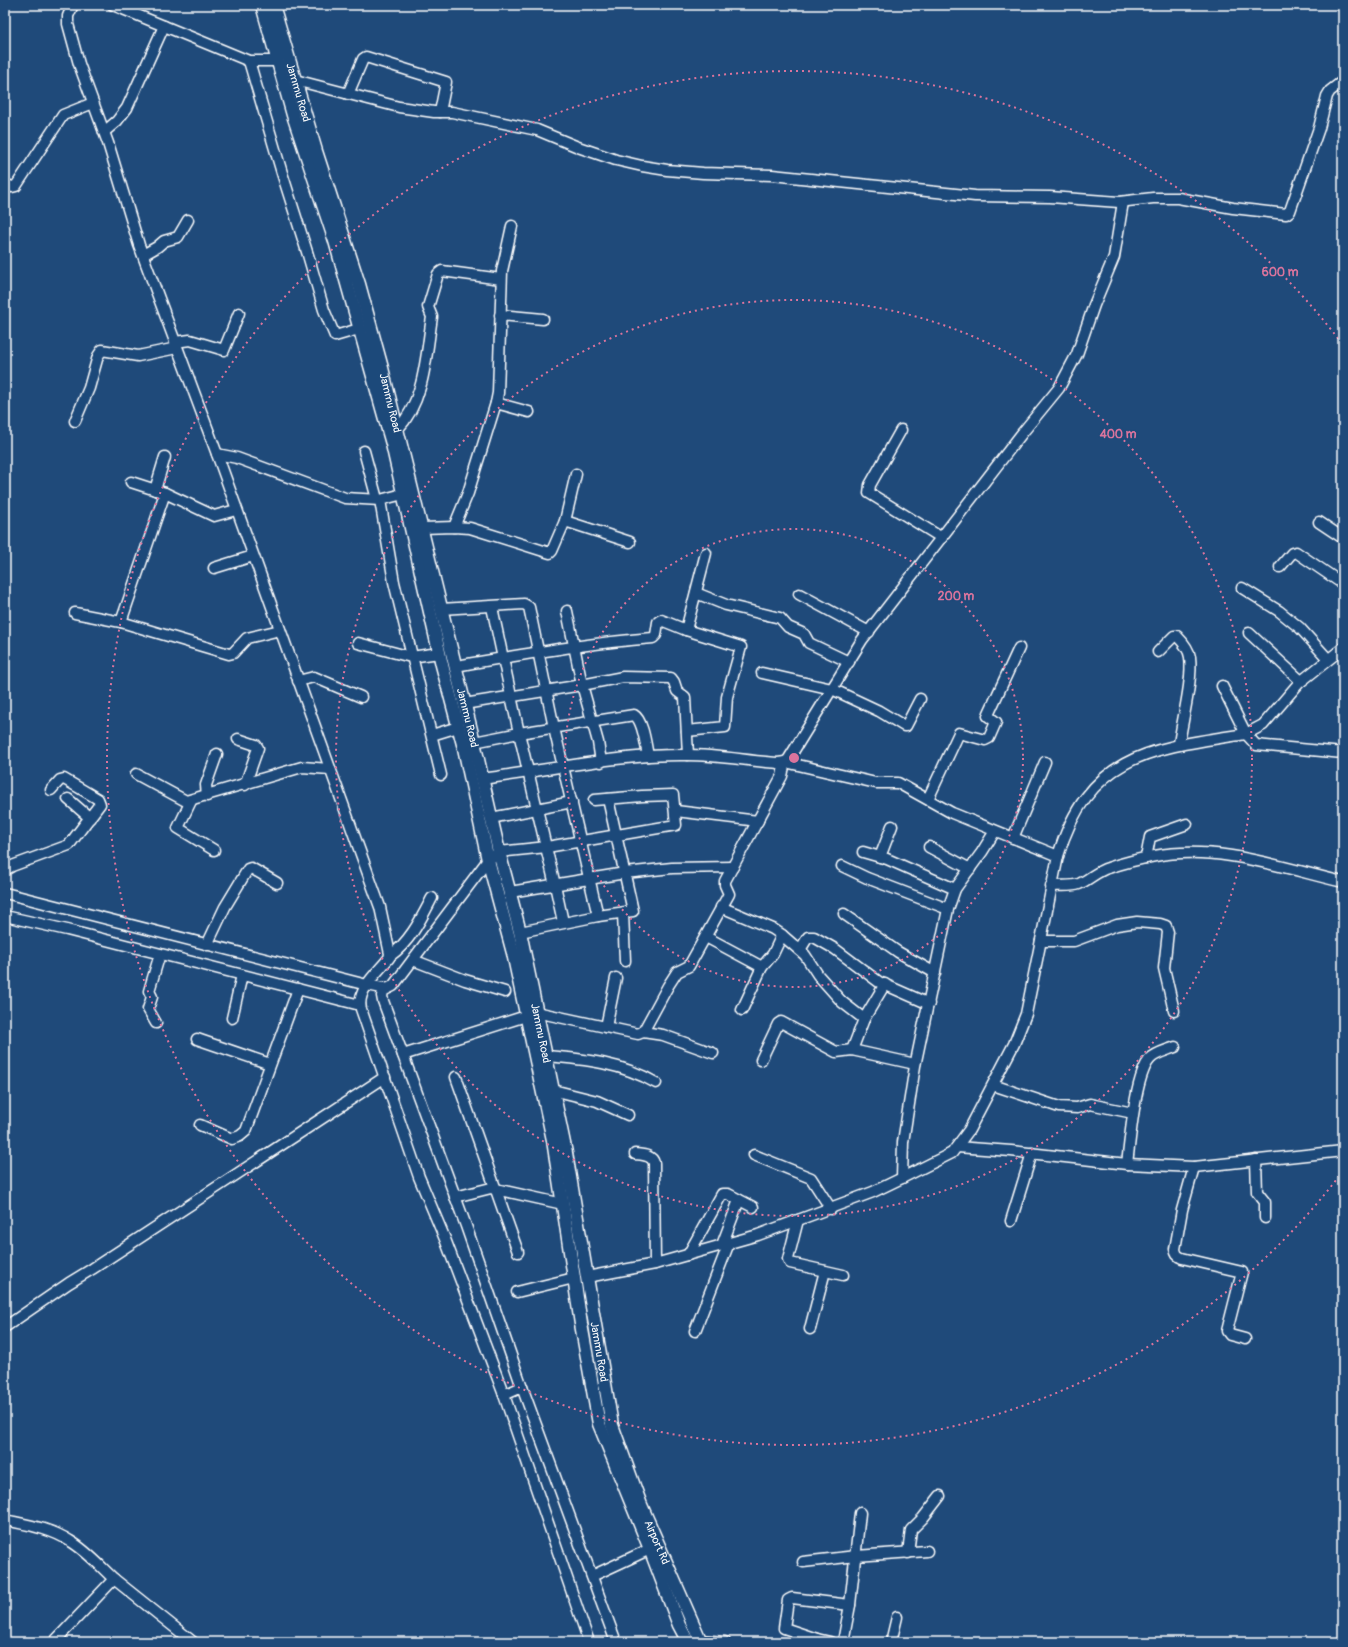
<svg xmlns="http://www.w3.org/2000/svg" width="1348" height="1647" viewBox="0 0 1348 1647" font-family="Pangolin,sans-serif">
	<rect width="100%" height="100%" fill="#1f4a7a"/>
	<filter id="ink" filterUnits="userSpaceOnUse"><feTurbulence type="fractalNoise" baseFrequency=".025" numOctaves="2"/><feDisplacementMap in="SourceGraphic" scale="8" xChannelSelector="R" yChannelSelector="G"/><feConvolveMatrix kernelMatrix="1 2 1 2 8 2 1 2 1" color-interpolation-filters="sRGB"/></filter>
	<g filter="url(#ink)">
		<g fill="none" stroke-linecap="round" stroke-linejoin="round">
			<g stroke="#fff" stroke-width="13">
				<g id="minor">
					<path d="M 73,5 L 68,16 L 68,24 L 79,64 L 108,143 L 139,245 L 217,454 L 380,907 L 390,954 L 389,958 C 378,972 356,990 361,1009 L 419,1177 L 445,1239 L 504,1395 L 589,1642"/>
					<polyline points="113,5 249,61 278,61"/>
					<polyline points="249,61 282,173 308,255 324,310 335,336 359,329"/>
					<polyline points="295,80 399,107 434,112 452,112 537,130 578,147 616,160 642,166 667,170 703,173 772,175 975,196 1050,197 1119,202 1153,198 1178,198 1233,208 1286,214 1290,211 1319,128 1327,96 1330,91 1343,81"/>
					<polyline points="348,94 363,59 366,57 446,82 440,112"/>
					<polyline points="104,132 117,121 127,108 164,26"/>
					<polyline points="5,184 12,187 16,186 63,115 93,103"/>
					<polyline points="143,255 157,247 164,241 178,237 188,220"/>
					<polyline points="500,315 543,319"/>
					<polyline points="175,342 190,340 224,350 239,313"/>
					<polyline points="496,403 529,412"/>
					<polyline points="75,421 89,388 98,356 102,350 138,356 177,348"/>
					<path d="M 397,430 C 425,401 426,355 432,317 L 428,307 L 438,274 L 442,271 L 501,279"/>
					<polyline points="901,430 870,485 869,493 942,538"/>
					<polyline points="364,451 377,499"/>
					<polyline points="217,454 237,458 345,498 380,500 403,494"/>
					<polyline points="131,482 165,493"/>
					<polyline points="155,490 165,457"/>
					<polyline points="380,500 394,582 441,775"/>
					<polyline points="565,521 630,542"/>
					<polyline points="1319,522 1343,538"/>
					<polyline points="454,527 468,493 496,403 498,393 502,271 512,226"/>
					<polyline points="422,528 454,527 470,528 550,553 552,551 565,521 576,474"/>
					<polyline points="1280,567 1292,553 1296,552 1343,584"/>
					<polyline points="214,568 253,556"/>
					<polyline points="1242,588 1279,611 1300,628 1328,659"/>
					<polyline points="696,593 726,605 780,618 788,627 804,634 809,643 849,662"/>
					<polyline points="799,594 869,632"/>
					<polyline points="492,607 519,733 555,885 563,922"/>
					<polyline points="441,609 524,604 529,607 554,728 598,916"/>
					<polyline points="567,611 582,685 598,742 601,762"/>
					<polyline points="75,613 121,622 165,493 214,516 236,510"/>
					<polyline points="121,622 229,654 233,653 247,638 280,630"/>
					<polyline points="686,630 706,553"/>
					<polyline points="1249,633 1301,681"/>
					<polyline points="358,643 411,657 439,653"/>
					<path d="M 1158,652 L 1174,636 L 1177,636 C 1182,641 1189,650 1190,657 C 1193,680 1182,721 1179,744"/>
					<path d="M 455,666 C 521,655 587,643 653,638 L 656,635 L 658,622 L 661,620 L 686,630 L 741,647 L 727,697 L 725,727 L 687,731"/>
					<polyline points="762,673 832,689 879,711 904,726 906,726 920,699"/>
					<polyline points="298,681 314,677 361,697"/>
					<polyline points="1222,686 1246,734 1256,745 1343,753"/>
					<polyline points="464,704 582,685 623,677 671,678 674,682 677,691 685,697 688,755"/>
					<polyline points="432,735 458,727"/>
					<polyline points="238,739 256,745 258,748 245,785"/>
					<path d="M 474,742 L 519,733 L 634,715 C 643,720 646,746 648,756"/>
					<polyline points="136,774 186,801 302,767 330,769"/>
					<path d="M 482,779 C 549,770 619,754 687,755 C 718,755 748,761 778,763 L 785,762 L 788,760 L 862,640 L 1023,432 L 1059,388 L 1077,354 L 1094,305 L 1114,257 L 1123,202"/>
					<polyline points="207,796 206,785 217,754"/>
					<polyline points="68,799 90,818"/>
					<polyline points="928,799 959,733 985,740 989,738 996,722 988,716 989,713 1019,648"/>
					<polyline points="191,801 178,828 214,850"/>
					<polyline points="676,811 758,821"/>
					<polyline points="491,818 572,802"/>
					<polyline points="1013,838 1045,762"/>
					<polyline points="929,847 970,869"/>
					<polyline points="863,852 887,859 955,889"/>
					<polyline points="880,857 892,826"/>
					<polyline points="1146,858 1150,837 1187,824"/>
					<polyline points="842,866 867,878 948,909"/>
					<polyline points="5,870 12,866 69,845 100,804 98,799 64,779 60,780 51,790"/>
					<path d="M 1051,886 C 1059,885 1071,887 1079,884 C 1089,880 1097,871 1108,868 C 1123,863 1139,859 1155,856 C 1217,844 1283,868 1343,882"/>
					<polyline points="510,892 625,873 672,868 733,867"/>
					<polyline points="5,893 367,985 387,989 393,986 488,860 499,852 547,847 676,825 673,795 642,796 594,800"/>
					<polyline points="721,907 773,929 782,935 805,955 818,975 842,1002 864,1019"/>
					<polyline points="623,913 625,961"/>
					<polyline points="844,914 898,952 935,973"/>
					<polyline points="5,916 67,930 360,1005"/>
					<polyline points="520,932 598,916 633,911 608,799"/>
					<polyline points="706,937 762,967"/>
					<polyline points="1041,941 1074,941 1117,925 1137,922 1160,924 1166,926 1168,932 1164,968 1174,1011"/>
					<polyline points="207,945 225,907 248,869 251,868 277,883"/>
					<polyline points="800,950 808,937 814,937 835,949 879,982 929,1004"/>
					<path d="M 390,956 C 410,942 421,919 432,898"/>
					<polyline points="413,960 465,980 505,992"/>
					<polyline points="384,988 382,996 383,1001 466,1226 522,1387 616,1642"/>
					<polyline points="742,1010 762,967 773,954 782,935"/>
					<polyline points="536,1012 638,1034 643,1032 668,986 677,972 689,966 729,894 725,885 725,881 782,776 785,762 876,783 898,783 952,813 1058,856"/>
					<polyline points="232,1018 242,975"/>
					<polyline points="156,1023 148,1009 152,997 149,991 160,954"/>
					<polyline points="606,1027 616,978"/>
					<polyline points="643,1032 663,1035 713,1053"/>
					<polyline points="197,1039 270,1064"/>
					<polyline points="852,1050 864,1019 885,984"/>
					<polyline points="403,1055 526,1016"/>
					<path d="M 546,1056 C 584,1059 622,1063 656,1083"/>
					<polyline points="761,1060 778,1024 781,1022 836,1052 852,1050 915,1064"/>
					<polyline points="456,1077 518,1252"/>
					<polyline points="993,1085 1059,1107 1077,1108 1090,1104 1133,1113"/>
					<polyline points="553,1090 597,1101 628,1115"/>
					<polyline points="200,1125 232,1139 240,1136 246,1131 298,989"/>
					<polyline points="957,1147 1011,1151 1127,1164 1194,1167 1343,1151"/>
					<path d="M 635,1154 C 643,1155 652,1155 654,1163 L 655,1264"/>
					<polyline points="754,1155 811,1178 831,1209"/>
					<polyline points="1256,1160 1257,1192 1265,1202 1265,1218"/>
					<path d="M 1127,1164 C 1130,1141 1135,1075 1150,1059 C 1155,1053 1168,1050 1175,1047"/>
					<path d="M 1194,1167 L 1182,1210 L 1175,1249 C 1176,1254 1177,1256 1182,1258 L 1242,1272 L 1227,1331 L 1230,1335 L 1245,1339"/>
					<polyline points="902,1178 903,1142 915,1066 948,909 955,889 982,852 995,831"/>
					<polyline points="455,1197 491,1188 563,1204"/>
					<polyline points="798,1220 788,1259 790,1263 843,1275"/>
					<polyline points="1011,1221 1032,1153"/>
					<polyline points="722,1245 739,1200"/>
					<polyline points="688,1255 722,1194 728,1194 753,1207"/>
					<path d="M 587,1277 L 655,1264 L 758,1235 L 873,1192 L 902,1178 L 952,1153 L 969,1130 L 1014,1044 L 1026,1014 L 1058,856 C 1089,753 1153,748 1246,734 L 1263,725 L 1299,683 L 1343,648"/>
					<polyline points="517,1292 574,1278"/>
					<polyline points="5,1327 69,1283 92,1269 385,1077"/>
					<polyline points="810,1329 825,1271"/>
					<polyline points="695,1331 729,1243"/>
					<polyline points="504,1395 522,1387"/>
					<path d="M 5,1520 C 28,1525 50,1528 70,1541 C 86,1550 100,1566 114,1579 L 54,1642"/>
					<polyline points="908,1553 911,1530 923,1518 940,1496"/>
					<polyline points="803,1562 856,1556 927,1551"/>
					<polyline points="592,1576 650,1549"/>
					<polyline points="114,1579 193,1642"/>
					<polyline points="817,1639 784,1628 788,1600 792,1598 850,1605"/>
					<polyline points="700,1640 725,1642"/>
					<polyline points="816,1642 817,1639 830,1642"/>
					<polyline points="843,1642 850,1605 860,1513"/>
					<polyline points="891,1642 897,1617"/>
				</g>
			</g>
			<g stroke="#fff" stroke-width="15">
				<g id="major">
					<polyline points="262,5 293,115 335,241 392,444 442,665 464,748 488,860 513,953 553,1140 581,1324 599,1424 650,1549 679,1625 688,1642"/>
					<path id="s1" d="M 273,5 L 316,151 L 359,284 L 382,368 L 474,742 L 499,852 L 520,932 L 566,1153 L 612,1425 L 641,1505 L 701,1642"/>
				</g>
			</g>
			<use href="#minor" stroke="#1f4a7a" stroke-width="10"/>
			<use href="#major" stroke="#1f4a7a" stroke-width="12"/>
		</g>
	</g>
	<g fill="none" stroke="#da749d" stroke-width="2" stroke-dasharray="2 4">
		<circle cx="794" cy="758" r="229"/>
		<circle cx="794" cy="758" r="458"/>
		<path d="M1343 1171A687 687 0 1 1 1343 345"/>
	</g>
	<g text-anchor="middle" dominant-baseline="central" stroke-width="3.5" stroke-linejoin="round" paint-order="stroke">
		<g font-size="11" fill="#fff" stroke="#1f4a7a">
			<text stroke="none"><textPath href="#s1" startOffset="91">Jammu Road</textPath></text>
			<text stroke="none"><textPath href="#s1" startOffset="415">Jammu Road</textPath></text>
			<text stroke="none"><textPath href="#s1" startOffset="739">Jammu Road</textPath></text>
			<text stroke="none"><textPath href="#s1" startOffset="1063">Jammu Road</textPath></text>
			<text stroke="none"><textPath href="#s1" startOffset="1387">Jammu Road</textPath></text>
			<text stroke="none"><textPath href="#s1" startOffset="1587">Airport Rd</textPath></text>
		</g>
	</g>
	<circle cx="794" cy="758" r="6" fill="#da749d" stroke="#1f4a7a" stroke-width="2"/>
	<g font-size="12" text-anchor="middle" font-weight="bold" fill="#da749d" stroke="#1f4a7a" stroke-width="3.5" stroke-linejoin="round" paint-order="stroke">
		<text x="1280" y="276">600 m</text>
		<text x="1118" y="438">400 m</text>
		<text x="956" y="600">200 m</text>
	</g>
	<rect width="1348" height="1647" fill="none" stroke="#1f4a7a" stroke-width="20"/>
	<rect x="10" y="10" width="1328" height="1627" fill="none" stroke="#fff" stroke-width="1.5" filter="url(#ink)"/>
</svg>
